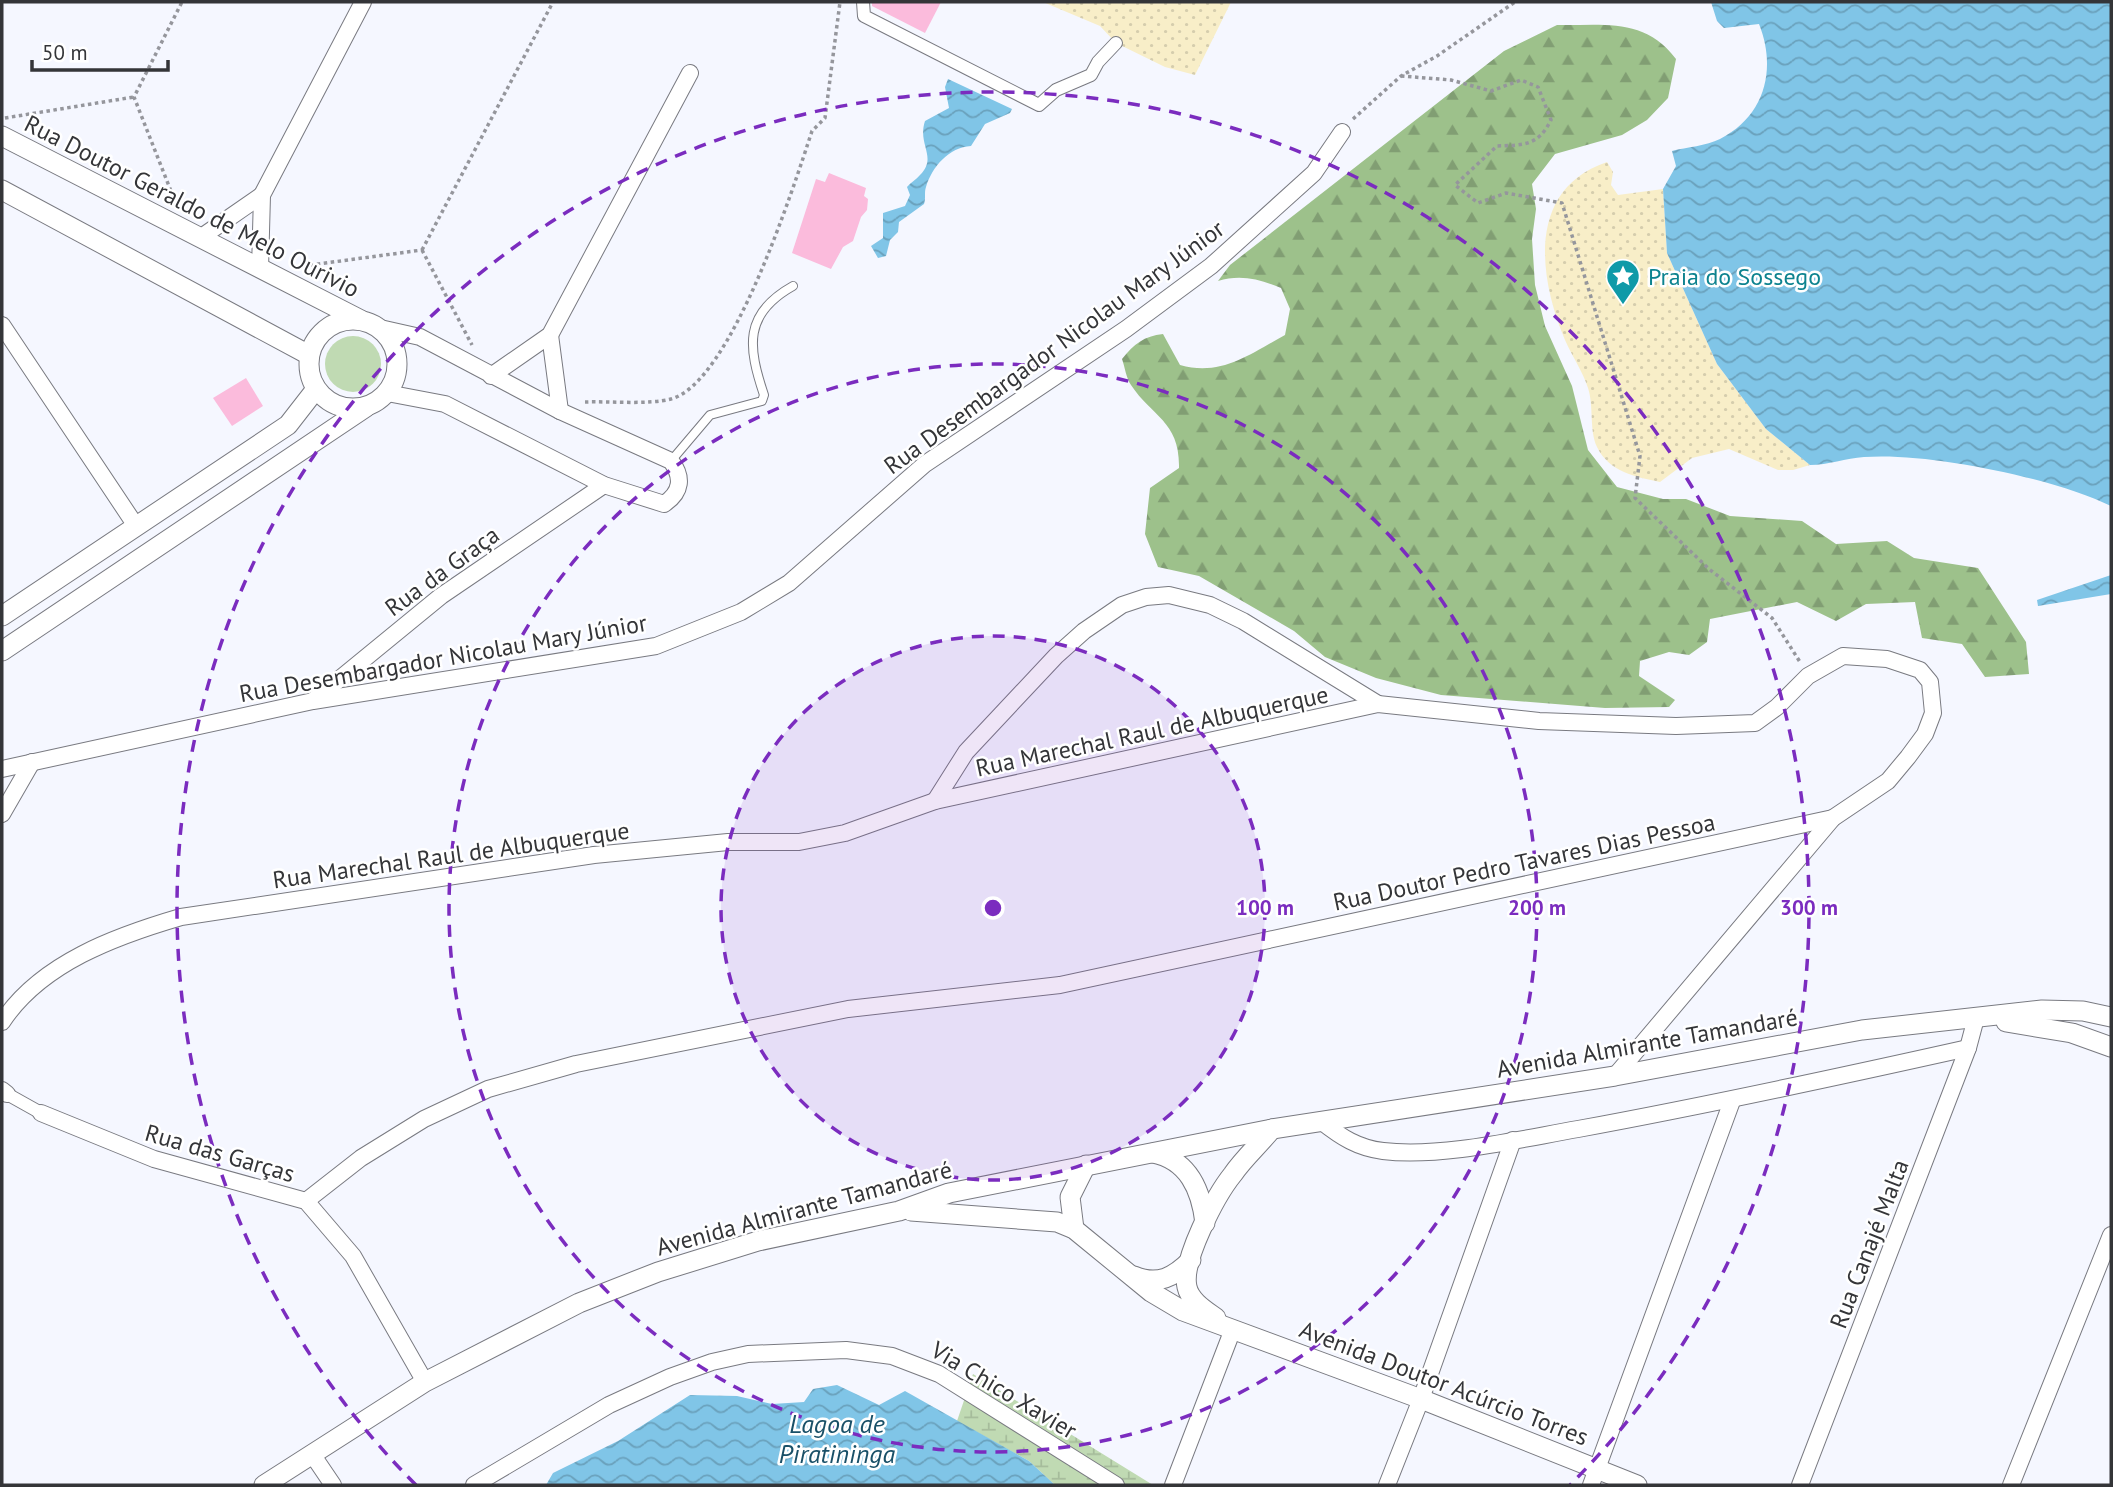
<svg xmlns="http://www.w3.org/2000/svg" width="2113" height="1487" viewBox="0 0 2113 1487" font-family="'PT Sans',sans-serif">
	<defs>
		<pattern id="forest-firs" width="22" height="20" patternUnits="userSpaceOnUse" patternTransform="scale(1.75)"><rect width="22" height="20" fill="#9dc18b"/><path d="M5 1l3.5 6h-7zM16 11l3.5 6h-7z" fill="#819e73"/></pattern>
		<pattern id="wetland-marsh" width="20" height="14" patternUnits="userSpaceOnUse" patternTransform="scale(1.75)"><rect width="20" height="14" fill="#c0dab3"/><path d="M1 5h8M5 5V1M11 12h8M15 12V8" fill="none" stroke="#a6bc9b"/></pattern>
		<pattern id="sand-dots" width="8" height="8" patternUnits="userSpaceOnUse" patternTransform="scale(1.75)"><rect width="8" height="8" fill="#f8eec8"/><path d="M2 2h.1M6 6h.1" fill="none" stroke="#d5cdad" stroke-width="1.8" stroke-linecap="round"/></pattern>
		<pattern id="water-waves" width="16" height="10" patternUnits="userSpaceOnUse" patternTransform="scale(1.75)"><rect width="16" height="10" fill="#80c5e7"/><path d="M0 5q4-4 8 0t8 0" fill="none" stroke="#6aa1bc"/></pattern>
	</defs>
	<rect width="100%" height="100%" fill="#f5f7ff"/>
	<circle fill="#c0dab3" cx="353" cy="364" r="28"/>
	<path fill="url(#forest-firs)" d="M 1557,25 C 1604,26 1644,17 1676,59 L 1668,98 L 1647,120 L 1622,135 L 1555,154 L 1532,184 L 1536,209 L 1532,239 L 1535,285 L 1545,326 L 1572,386 L 1588,450 L 1617,487 L 1663,499 L 1686,499 L 1730,516 L 1802,521 L 1836,544 L 1887,541 L 1914,558 L 1978,568 L 2026,642 L 2029,674 L 1985,677 L 1962,644 L 1922,638 L 1915,602 L 1866,604 L 1836,621 L 1797,602 L 1710,619 L 1707,642 L 1689,655 L 1669,652 L 1640,661 L 1639,676 L 1675,700 L 1669,707 L 1605,708 L 1441,695 L 1376,678 L 1325,657 L 1294,631 L 1199,576 L 1158,567 L 1145,534 L 1150,488 L 1179,468 C 1180,421 1152,417 1131,385 C 1126,378 1125,367 1122,359 C 1134,344 1144,336 1163,334 L 1180,365 C 1221,377 1250,354 1285,335 L 1290,309 L 1281,288 C 1260,279 1240,274 1218,281 L 1230,265 L 1504,51 Z"/>
	<polygon fill="url(#wetland-marsh)" points="973,1374 1153,1485 1055,1485 1029,1461 957,1421"/>
	<g fill="url(#sand-dots)">
		<polygon points="1043,2 1231,2 1195,75 1165,67 1116,43 1100,26"/>
		<path d="M 1607,162 L 1613,172 L 1611,185 L 1618,195 L 1663,189 L 1667,253 L 1717,364 L 1766,429 L 1810,465 L 1793,470 L 1778,470 L 1729,449 L 1692,458 L 1660,482 C 1636,477 1609,472 1597,447 C 1589,430 1594,406 1588,388 C 1583,372 1572,356 1565,340 C 1538,276 1527,189 1607,162 Z"/>
	</g>
	<g fill="url(#water-waves)">
		<path d="M 1711,2 L 2111,2 L 2111,506 C 2054,478 1928,452 1864,457 C 1846,458 1828,465 1810,465 L 1766,429 L 1717,364 L 1667,253 L 1663,189 L 1676,166 L 1672,151 C 1687,147 1706,146 1720,139 C 1765,116 1777,69 1759,24 L 1724,28 L 1717,21 Z"/>
		<path d="M 948,79 L 1012,109 L 1010,113 L 985,124 L 971,146 C 949,147 932,167 926,187 C 924,192 926,198 924,204 L 899,222 L 898,232 L 890,240 L 886,256 L 878,258 L 871,246 L 883,238 L 883,213 L 905,206 L 910,195 L 907,187 C 911,182 916,180 920,175 C 938,157 917,145 925,121 L 949,108 L 945,87 Z"/>
		<polygon points="2111,575 2111,594 2038,606 2037,600"/>
		<polygon points="837,1385 879,1405 905,1391 1029,1461 1055,1485 546,1485 553,1473 618,1441 690,1395 737,1396 772,1404 804,1402 813,1389"/>
	</g>
	<g fill="#fbbbdc">
		<polygon points="872,2 941,2 925,33 872,6"/>
		<polygon points="829,173 866,188 864,196 868,199 867,210 861,217 853,241 843,247 831,269 792,253 816,179 825,182"/>
		<polygon points="246,378 263,406 232,426 213,398"/>
	</g>
	<g fill="none" stroke-linecap="round" stroke-linejoin="round">
		<g stroke="#797a81" stroke-width="10">
			<path id="service" d="M 671,461 L 710,415 L 762,401 L 764,395 C 748,347 743,314 793,286"/>
		</g>
		<g stroke="#797a81" stroke-width="14">
			<g id="pedestrian">
				<polyline points="863,2 864,16 1039,105 1056,90 1091,75 1098,62 1116,43"/>
				<polyline points="7,1094 41,1113"/>
			</g>
		</g>
		<g stroke="#797a81" stroke-width="18">
			<g id="minor">
				<polyline points="200,238 262,195"/>
				<polyline points="260,269 262,195 363,2"/>
				<polyline points="2,325 136,526"/>
				<path d="M 380,328 L 420,337 L 560,411 L 671,461 C 683,477 682,492 664,504 L 604,485 L 445,404 L 387,393"/>
				<polyline points="550,335 560,411"/>
				<polyline points="491,376 550,335 690,73"/>
				<polyline points="314,700 441,596 604,485"/>
				<polyline points="2,769 313,701 656,646 741,612 789,583 925,464 1126,329 1211,266 1314,173 1342,132"/>
				<polyline points="935,801 966,752 1056,656 1084,631 1122,605 1146,597 1169,595 1210,605 1243,621 1378,704"/>
				<polyline points="2,814 32,762"/>
				<path d="M 2,1022 C 41,963 116,936 181,917 L 594,855 L 728,842 L 799,842 L 845,833 L 935,801 L 1378,704 L 1539,721 L 1676,726 L 1755,723 L 1777,707 L 1808,676 L 1843,656 L 1887,659 L 1920,670 L 1930,682 L 1933,713 L 1925,734 L 1908,757 L 1888,781 L 1833,818 L 1615,1076"/>
				<polyline points="2,1090 7,1094"/>
				<polyline points="41,1113 154,1159 306,1201 353,1256 425,1382"/>
				<path d="M 1322,1122 C 1341,1137 1358,1148 1383,1151 C 1441,1158 1520,1139 1578,1129 C 1709,1105 1838,1077 1968,1048"/>
				<polyline points="306,1201 361,1158 424,1119 488,1089 576,1064 848,1009 1060,985 1833,818"/>
				<polyline points="312,1454 333,1485"/>
				<polyline points="474,1485 609,1405 670,1377 712,1362 748,1354 846,1350 892,1356 939,1374 1116,1485"/>
				<polyline points="1173,1485 1233,1329"/>
				<polyline points="1387,1485 1421,1399 1513,1140"/>
				<polyline points="1591,1485 1732,1101"/>
				<polyline points="1800,1485 1968,1048 1976,1018"/>
				<polyline points="2011,1485 2111,1235"/>
			</g>
		</g>
		<g stroke="#797a81" stroke-width="21">
			<g id="tertiary">
				<polyline points="2,136 361,320"/>
				<polyline points="2,190 309,355"/>
				<circle cx="353" cy="364" r="44"/>
				<polyline points="2,616 288,425 316,389"/>
				<polyline points="2,651 366,407"/>
				<polyline points="2006,1022 2072,1033 2111,1047"/>
				<path d="M 1153,1153 C 1188,1160 1201,1189 1205,1223"/>
				<polyline points="911,1211 1057,1222 1074,1229 1151,1292 1183,1311 1421,1399 1637,1485"/>
				<polyline points="1074,1229 1070,1197 1086,1165"/>
				<path d="M 1134,1276 C 1158,1286 1174,1277 1191,1260"/>
				<path d="M 1216,1318 C 1205,1310 1190,1301 1187,1287 C 1181,1261 1216,1195 1233,1174 C 1244,1158 1259,1145 1272,1129"/>
				<polyline points="264,1485 425,1382 579,1303 658,1272 758,1241 899,1211 949,1193 1272,1129 1615,1076 1862,1030 2042,1010 2083,1011 2111,1017"/>
			</g>
		</g>
		<g stroke="#95969c" stroke-width="3.5" stroke-dasharray="3.5 3.5" stroke-linecap="butt">
			<path d="M 1401,76 L 1451,80 L 1491,91 L 1521,80 L 1538,87 L 1551,120 C 1538,146 1524,145 1497,146 L 1455,185 L 1478,203 L 1506,193 L 1562,203 L 1640,456 L 1635,498 L 1709,569 L 1772,618 L 1800,662"/>
			<polyline points="5,118 134,97"/>
			<polyline points="1353,119 1401,76 1437,56 1515,2"/>
			<polyline points="176,204 134,97 182,2"/>
			<polyline points="422,250 553,2"/>
			<polyline points="422,250 472,345"/>
			<polyline points="296,267 422,250"/>
			<path d="M 585,402 C 610,401 648,405 671,399 C 731,383 793,189 812,131 L 825,118 L 840,2"/>
		</g>
		<use href="#service" stroke="#fff" stroke-width="8"/>
		<use href="#pedestrian" stroke="#fff" stroke-width="12"/>
		<use href="#minor" stroke="#fff" stroke-width="16"/>
		<use href="#tertiary" stroke="#fff" stroke-width="19"/>
	</g>
	<circle cx="993" cy="908" r="272" fill="#7b2cbf" fill-opacity=".12"/>
	<g fill="none" stroke="#7b2cbf" stroke-width="3.5" stroke-dasharray="12 9">
		<circle cx="993" cy="908" r="272"/>
		<circle cx="993" cy="908" r="544"/>
		<path d="M416 1485A816 816 0 1 1 1570 1485"/>
	</g>
	<defs>
		<g id="sight-pin" transform="scale(1.75)"><path d="M0 17L-7.5 6A9.5 9.5 0 1 1 7.5 6Z" fill="#0f9aa8" stroke="#fff"/><path d="M0-6L1.8-2.2L6-1.7L2.9 1.2L3.7 5.4L0 3.3L-3.7 5.4L-2.9 1.2L-6-1.7L-1.8-2.2Z" fill="#fff"/></g>
	</defs>
	<g fill-rule="evenodd">
		<use href="#sight-pin" x="1623" y="276"/>
	</g>
	<g text-anchor="middle" dominant-baseline="central" stroke-width="5" stroke-linejoin="round" paint-order="stroke">
		<g font-size="24" fill="#343538" stroke="#fff">
			<text transform="translate(192 206) rotate(27)">Rua Doutor Geraldo de Melo Ourivio</text>
			<text transform="translate(1054 347) rotate(-36)">Rua Desembargador Nicolau Mary Júnior</text>
			<text transform="translate(442 571) rotate(-36)">Rua da Graça</text>
			<text transform="translate(443 658) rotate(-10)">Rua Desembargador Nicolau Mary Júnior</text>
			<text transform="translate(1152 731) rotate(-12)">Rua Marechal Raul de Albuquerque</text>
			<text transform="translate(451 855) rotate(-8)">Rua Marechal Raul de Albuquerque</text>
			<text transform="translate(1524 862) rotate(-12)">Rua Doutor Pedro Tavares Dias Pessoa</text>
			<text transform="translate(1647 1043) rotate(-10)">Avenida Almirante Tamandaré</text>
			<text transform="translate(220 1153) rotate(16)">Rua das Garças</text>
			<text transform="translate(804 1208) rotate(-15)">Avenida Almirante Tamandaré</text>
			<text transform="translate(1869 1244) rotate(-69)">Rua Canajé Malta</text>
			<text transform="translate(1444 1383) rotate(21)">Avenida Doutor Acúrcio Torres</text>
			<text transform="translate(1004 1390) rotate(31)">Via Chico Xavier</text>
		</g>
		<g font-size="24" fill="#0d838f" stroke="#fff" text-anchor="start">
			<text x="1648" y="276">Praia do Sossego</text>
		</g>
		<g font-size="26" font-style="italic" fill="#195068" stroke="#fff">
			<text x="837" y="1423">Lagoa de<tspan x="837" dy="30">Piratininga</tspan></text>
		</g>
	</g>
	<circle cx="993" cy="908" r="10" fill="#7b2cbf" stroke="#fff" stroke-width="3.5"/>
	<g font-size="21" text-anchor="middle" font-weight="bold" fill="#7b2cbf" stroke="#fff" stroke-width="5" stroke-linejoin="round" paint-order="stroke">
		<text x="1265" y="915">100 m</text>
		<text x="1537" y="915">200 m</text>
		<text x="1809" y="915">300 m</text>
	</g>
	<rect width="2113" height="1487" fill="none" stroke="#343538" stroke-width="7"/>
	<path d="M32 60v10h136v-10" fill="none" stroke="#343538" stroke-width="3.5"/>
	<text x="42" y="60" font-size="21" fill="#343538" stroke="#ffffff" stroke-width="5" paint-order="stroke">50 m</text>
</svg>
